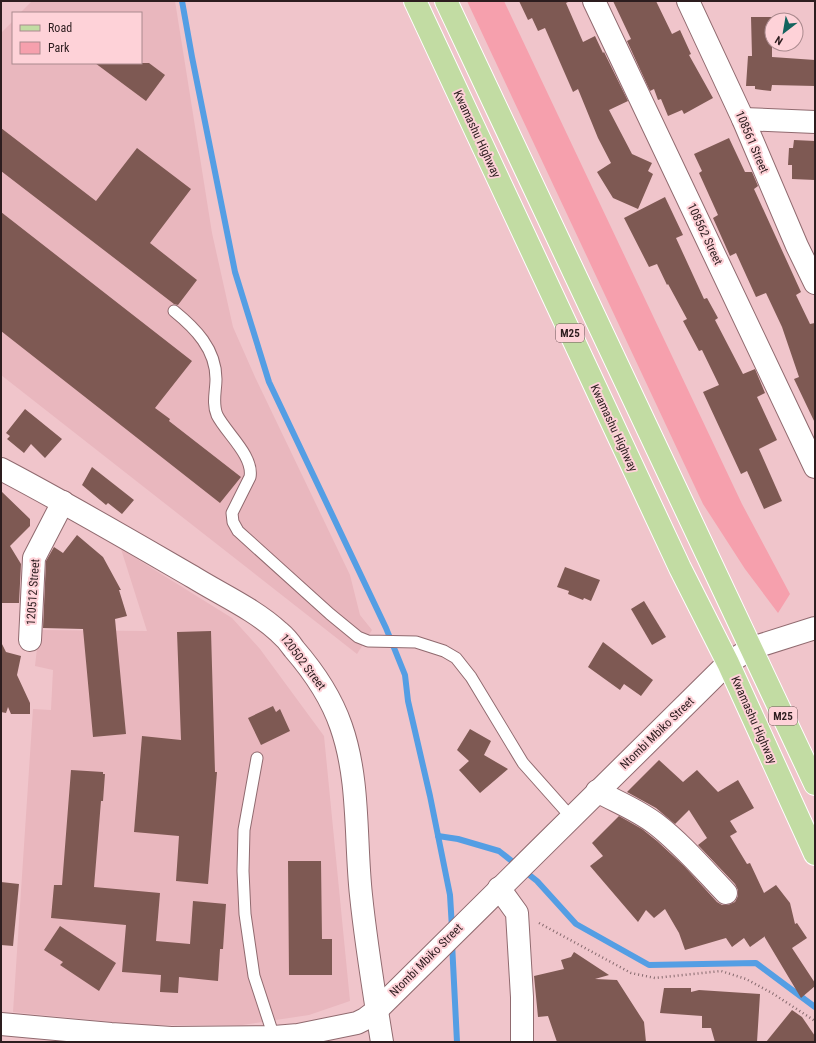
<svg xmlns="http://www.w3.org/2000/svg" width="816" height="1043" viewBox="0 0 816 1043" font-family="'Roboto Condensed',sans-serif">
	<rect width="100%" height="100%" fill="#f0c5cb"/>
	<g fill="#e9b7be">
		<polygon points="32,1 175,1 212,233 233,327 255,377 350,575 360,615 372,630 357,654 1,375 1,33 13,21 13,63 141,63 141,13 20,13"/>
		<polygon points="121,549 232,618 260,649 324,736 350,1001 309,1015 242,1025 141,1025 13,1012 33,709 51,710 53,670 35,666 39,630 147,631"/>
	</g>
	<polygon fill="#f6a0ad" points="467,1 504,1 742,504 790,594 778,613 745,569 703,504"/>
	<g fill="none" stroke-linecap="round" stroke-linejoin="round">
		<g stroke="#549ee4" stroke-width="6">
			<polyline points="182,1 192,57 235,272 269,382 386,628 405,675 408,701 430,796 450,895 452,928"/>
			<polyline points="438,836 458,839 499,851 537,881 576,924 649,965 756,963 815,1007"/>
			<polyline points="452,943 457,1042"/>
		</g>
	</g>
	<g fill="#7e5953">
		<polygon points="519,1 570,1 566,3 583,42 595,36 603,53 604,52 628,101 609,110 632,154 652,163 648,171 653,174 638,209 613,198 597,172 611,163 598,138 578,89 573,92 545,28 538,31 532,18 528,20"/>
		<polygon points="613,1 656,1 672,34 680,30 691,54 689,55 713,98 684,114 682,110 668,116 661,99 658,100 654,89 650,91 627,41 631,39"/>
		<polygon points="751,17 772,17 772,57 815,60 815,86 772,85 771,91 755,89 755,86 746,86 748,56 752,56"/>
		<polygon points="95,63 149,63 165,75 146,101"/>
		<polygon points="1,128 96,201 137,148 191,189 150,243 197,280 178,305 174,304 1,171"/>
		<polygon points="729,138 745,172 752,172 758,186 754,189 801,292 796,295 810,324 815,323 815,423 794,379 799,377 782,327 766,293 756,297 736,253 730,256 713,218 718,215 699,173 702,171 694,154"/>
		<polygon points="794,140 815,141 815,180 792,179 792,165 788,165 789,148 793,148"/>
		<polygon points="665,197 683,235 676,238 704,299 707,298 718,318 715,320 743,374 755,369 765,393 757,397 777,440 759,449 782,501 764,509 747,471 741,474 703,392 719,385 702,350 699,351 683,321 687,319 668,284 667,285 657,264 649,267 624,218"/>
		<polygon points="1,212 192,361 155,408 170,419 169,421 241,477 220,503 1,331"/>
		<polygon points="25,409 62,439 45,458 31,444 24,453 7,439 10,436 6,433"/>
		<polygon points="92,467 134,500 122,514 108,503 106,505 82,485"/>
		<polygon points="1,491 30,519 30,526 10,546 21,564 19,603 1,603"/>
		<polygon points="77,535 103,557 121,590 119,590 127,616 115,619 126,734 93,737 83,629 43,628 46,561 54,547 63,553"/>
		<polygon points="565,567 600,580 591,601 584,598 583,600 568,594 569,591 557,587"/>
		<polygon points="644,601 666,637 652,645 631,609"/>
		<polygon points="211,631 215,772 217,772 208,884 176,881 179,836 134,832 142,736 181,740 177,632"/>
		<polygon points="1,642 6,652 21,656 17,675 30,703 30,714 11,714 8,707 6,713 1,712"/>
		<polygon points="603,642 653,680 641,696 624,684 620,690 588,667"/>
		<polygon points="273,706 276,712 280,709 290,731 261,745 248,718"/>
		<polygon points="470,729 491,741 484,755 508,769 480,793 459,770 469,761 457,750"/>
		<polygon points="659,760 683,782 697,770 718,792 738,780 749,799 754,808 730,821 737,832 730,836 747,864 750,863 764,893 776,885 790,903 795,924 797,923 807,938 792,948 815,983 815,986 801,998 764,936 764,937 750,947 744,938 732,947 726,938 685,950 679,933 665,909 654,918 646,910 638,922 590,866 603,856 592,843 619,816 642,829 657,841 684,866 717,902 722,905 728,905 735,902 738,896 738,890 735,884 698,845 707,838 689,810 675,824 656,808 627,792"/>
		<polygon points="71,770 103,772 103,774 105,774 103,801 101,801 94,887 160,893 156,941 190,944 193,901 226,904 223,949 220,949 218,981 179,977 178,993 160,992 161,975 122,972 126,925 51,918 54,885 62,885"/>
		<polygon points="288,861 321,861 322,939 332,939 332,975 289,975"/>
		<polygon points="1,882 19,884 13,946 1,945"/>
		<polygon points="60,926 116,963 99,991 60,965 63,962 44,950"/>
		<polygon points="574,952 609,975 595,979 617,980 644,1022 646,1042 557,1042 548,1016 538,1017 534,976 564,969 561,960 571,957"/>
		<polygon points="664,988 691,988 691,992 699,990 760,994 757,1042 715,1042 711,1028 702,1028 702,1016 660,1013"/>
		<polygon points="792,1010 802,1017 815,1036 815,1042 766,1042"/>
	</g>
	<g fill="none" stroke-linecap="round" stroke-linejoin="round">
		<g stroke="#906a6f" stroke-width="13">
			<g id="lane">
				<path d="M 174,311 C 195,328 216,349 216,379 C 216,391 212,403 217,415 C 226,433 254,456 250,477 L 232,513 L 233,522 L 238,531 L 330,614 L 358,637 L 368,641 L 416,642 L 444,651 L 456,658 L 471,677 L 523,763 L 571,817"/>
				<polyline points="257,758 244,830 243,871 245,914 254,976 274,1037"/>
			</g>
		</g>
		<g stroke="#906a6f" stroke-width="24">
			<g id="street">
				<polyline points="594,1 815,467"/>
				<polyline points="688,1 743,119 797,246 815,283"/>
				<polyline points="743,119 815,122"/>
				<path d="M 1,469 C 66,503 129,540 193,577 C 222,595 254,609 279,632 C 285,637 290,643 294,649 C 314,672 331,697 341,726 C 360,780 355,840 361,895 C 366,944 374,993 382,1042"/>
				<polyline points="30,640 34,558 63,502"/>
				<path d="M 597,791 C 617,802 638,810 656,824 C 682,844 704,870 726,893"/>
				<polyline points="499,888 517,913 522,997 522,1042"/>
				<polyline points="1,1024 111,1034 171,1038 274,1037 298,1035 357,1023 365,1019 377,1010 728,663 752,648 815,628"/>
			</g>
		</g>
		<g stroke="#fff" stroke-width="24">
			<g id="primary">
				<polyline points="415,1 680,568 728,663 815,854"/>
				<path d="M 446,1 C 568,262 693,522 815,784"/>
			</g>
		</g>
		<polyline stroke="#866a6e" stroke-width="2.5" stroke-dasharray="1 3" stroke-linecap="butt" points="539,923 631,973 655,978 721,971 746,979 772,993 815,1021"/>
		<use href="#lane" stroke="#fff" stroke-width="11"/>
		<use href="#street" stroke="#fff" stroke-width="22"/>
		<use href="#primary" stroke="#c2dca3" stroke-width="22"/>
	</g>
	<g text-anchor="middle" dominant-baseline="central" stroke-width="4" stroke-linejoin="round" paint-order="stroke">
		<g fill="#fed2d8" stroke="#6c5356" stroke-width="1">
			<rect x="556" y="324" width="28" height="18" rx="3"/>
			<rect x="769" y="707" width="28" height="18" rx="3"/>
		</g>
		<g font-size="11" font-weight="bold" fill="#2d1d1f">
			<text x="570" y="333">M25</text>
			<text x="783" y="716">M25</text>
		</g>
		<g font-size="12" fill="#2d1d1f" stroke="#fed2d8">
			<text transform="translate(477 134) rotate(65)">Kwamashu Highway</text>
			<text transform="translate(752 142) rotate(67)">108561 Street</text>
			<text transform="translate(705 234) rotate(65)">108562 Street</text>
			<text transform="translate(614 428) rotate(65)">Kwamashu Highway</text>
			<text transform="translate(33 592) rotate(-86)">120512 Street</text>
			<text transform="translate(303 662) rotate(53)">120502 Street</text>
			<text transform="translate(754 720) rotate(66)">Kwamashu Highway</text>
			<text transform="translate(657 733) rotate(-44)">Ntombi Mbiko Street</text>
			<text transform="translate(426 960) rotate(-45)">Ntombi Mbiko Street</text>
		</g>
	</g>
	<rect width="816" height="1043" fill="none" stroke="#2d1d1f" stroke-width="4"/>
	<rect x="12" y="12" width="130" height="52" fill="#fed2d8" stroke="#aa8a8e"/>
	<rect x="20" y="25" width="20" height="6" fill="#c2dca3" stroke="#aa8a8e"/>
	<text x="48" y="32" font-size="12" fill="#2d1d1f">Road</text>
	<rect x="20" y="42" width="20" height="12" fill="#f6a0ad" stroke="#aa8a8e"/>
	<text x="48" y="52" font-size="12" fill="#2d1d1f">Park</text>
	<g transform="translate(784 32) rotate(211)"><circle r="19" fill="#fed2d8" stroke="#aa8a8e"/>
	<path d="M0-3L7 15L0 10L-7 15Z" fill="#14635e"/>
	<text y="-6" font-size="11" font-weight="bold" text-anchor="middle" fill="#2d1d1f">N</text>
	</g>
</svg>
